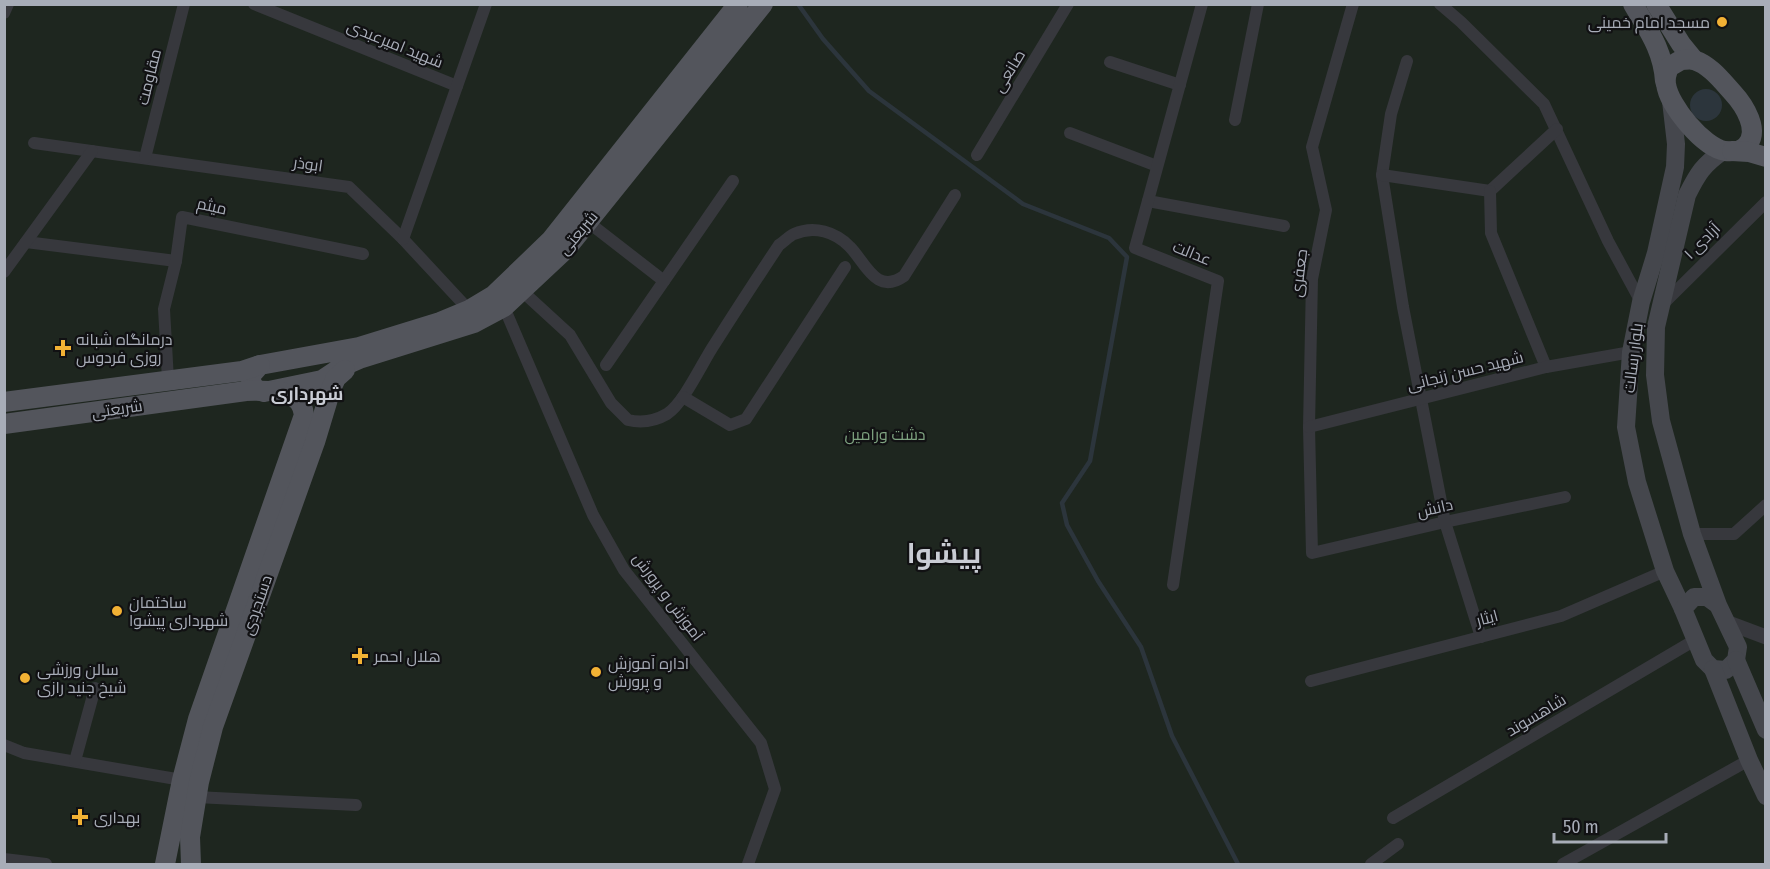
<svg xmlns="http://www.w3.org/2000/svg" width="1770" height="869" viewBox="0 0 1770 869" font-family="'Fira Sans Condensed',Cairo,sans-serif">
	<rect width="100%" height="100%" fill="#161618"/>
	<polygon fill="#1e261f" points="4,5 1765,5 1765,864 5,864"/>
	<circle fill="#2c353c" cx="1706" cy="105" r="16"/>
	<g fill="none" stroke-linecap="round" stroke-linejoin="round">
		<polyline stroke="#2c353c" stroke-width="4.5" points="798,4 823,39 869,91 1023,204 1109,238 1127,257 1090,461 1062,503 1067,525 1098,581 1141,647 1172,736 1238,864"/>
		<g stroke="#37383d" stroke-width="12">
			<polyline points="254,4 457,86"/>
			<polyline points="1353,4 1312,147 1326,210 1312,279 1309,427 1312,553 1445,522 1565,497"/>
			<polyline points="1440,4 1461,22 1544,104 1608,241 1641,302"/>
			<polyline points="4,13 8,4"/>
			<polyline points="1407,61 1391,114 1382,175 1403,307 1445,522 1481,637"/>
			<polyline points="1110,62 1180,85"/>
			<polyline points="1235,120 1258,4"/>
			<polyline points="1070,133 1157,166"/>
			<polyline points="34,143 349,187 403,239 469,310"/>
			<polyline points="977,155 1068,4"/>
			<polyline points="145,158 184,4"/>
			<polyline points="1382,175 1490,191 1557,129"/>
			<polyline points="1490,191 1491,233 1546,367"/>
			<polyline points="1148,201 1284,226"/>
			<polyline points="588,222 664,281"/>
			<polyline points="403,239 486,4"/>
			<polyline points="26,242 176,261"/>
			<polyline points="4,272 92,151"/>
			<path d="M 522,291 L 570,335 L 611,403 L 628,420 C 641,423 655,421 667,414 C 684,403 702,363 714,345 C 735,312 757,278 779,245 C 784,242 789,236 794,234 C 814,225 836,232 850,247 C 865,262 876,296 904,276 L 955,195"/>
			<polyline points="1663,304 1766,202"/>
			<polyline points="504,307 593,515 624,570 761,743 775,789 748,864"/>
			<polyline points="606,365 733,181"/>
			<polyline points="168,380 164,309 176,261 182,217 363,254"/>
			<polyline points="683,397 730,425 746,419 845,267"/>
			<polyline points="1309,427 1546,367 1631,352"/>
			<polyline points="1692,534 1734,534 1766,505"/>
			<polyline points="1173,585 1218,281 1135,248 1202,4"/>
			<polyline points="1311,681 1561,616 1665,571"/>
			<polyline points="4,745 24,753 182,780"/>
			<polyline points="75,761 95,688"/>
			<polyline points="196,797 356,805"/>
			<polyline points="1393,818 1695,640"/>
			<polyline points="4,859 46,864"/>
			<polyline points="1371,864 1398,844"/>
			<polyline points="1563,864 1749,760"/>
		</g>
		<polyline stroke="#37383d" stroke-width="15" points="1726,622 1766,637"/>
		<g stroke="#45474d" stroke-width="18">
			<polyline points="1671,101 1676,144 1675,167 1656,253 1641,302 1631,352 1626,427 1637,482 1665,571 1683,609"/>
			<path d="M 1718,605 L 1707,597 L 1694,597 L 1683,609 L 1704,660 L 1713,669 L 1726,670 L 1736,660 L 1738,647 L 1718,605 L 1692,534 L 1661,421 L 1655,375 L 1656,327 L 1687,195 C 1698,173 1703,165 1723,151"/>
			<polyline points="1736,660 1766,730"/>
			<polyline points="1713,669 1749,760 1766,796"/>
		</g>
		<g stroke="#53555c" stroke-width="20">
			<path d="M 738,4 L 551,240 L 494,295 L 469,310 L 440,322 L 359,347 L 260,365 L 251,375 C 250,385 255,390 264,392 L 322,380 L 343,366 L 359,359 L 474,323 L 504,307 L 566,249 L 763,4"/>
			<path d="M 1633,4 C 1648,30 1663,50 1665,81"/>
			<polyline points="1656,4 1681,44 1694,60"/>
			<path d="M 1681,60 C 1685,60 1690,59 1694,60 C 1710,65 1722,81 1733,93 C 1744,105 1761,131 1746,146 C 1741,151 1732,152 1725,151 C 1703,147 1669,106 1666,84 C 1665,78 1667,72 1669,67 Z"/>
			<polyline points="1732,151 1749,152 1766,157"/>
			<polyline points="4,402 242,371 260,365"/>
			<path d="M 4,424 L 246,391 C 267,391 301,386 304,415 L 198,719 L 182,780 L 165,864"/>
			<polyline points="191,864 190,837 199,782 213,727 315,442 331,389 336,378 345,370"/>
		</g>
	</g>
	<g fill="#f2b134" stroke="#111113" stroke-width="2">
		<circle cx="1722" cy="22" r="6"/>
		<path d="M60 339h6v6h6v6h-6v6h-6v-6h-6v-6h6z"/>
		<circle cx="117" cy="611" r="6"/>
		<path d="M357 647h6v6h6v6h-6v6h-6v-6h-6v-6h6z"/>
		<circle cx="596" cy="672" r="6"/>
		<circle cx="25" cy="678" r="6"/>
		<path d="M77 808h6v6h6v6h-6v6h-6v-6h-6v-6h6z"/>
	</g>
	<g text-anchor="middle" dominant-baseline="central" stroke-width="4.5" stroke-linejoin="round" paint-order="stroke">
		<g font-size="16" fill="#a8adb8" stroke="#111113" text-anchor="start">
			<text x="1710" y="22" text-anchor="end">مسجد امام خمینی</text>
			<text x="76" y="339">درمانگاه شبانه<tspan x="76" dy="18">روزی فردوس</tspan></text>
			<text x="129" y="602">ساختمان<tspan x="129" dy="18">شهرداری پیشوا</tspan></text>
			<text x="374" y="656">هلال احمر</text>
			<text x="608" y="663">اداره آموزش<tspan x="608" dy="18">و پرورش</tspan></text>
			<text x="37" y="669">سالن ورزشی<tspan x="37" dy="18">شیخ جنید رازی</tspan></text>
			<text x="94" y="817">بهداری</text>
		</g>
		<g font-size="16" fill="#a8adb8" stroke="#111113">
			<text transform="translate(395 44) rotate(22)">شهید امیرعبدی</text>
			<text transform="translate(1009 71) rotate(-59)">صانعی</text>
			<text transform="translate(149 77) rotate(-76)">مقاومت</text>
			<text transform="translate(308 164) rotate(8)">ابوذر</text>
			<text transform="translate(212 206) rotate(12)">میثم</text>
			<text transform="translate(578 233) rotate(-50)">شریعتی</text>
			<text transform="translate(1702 241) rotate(-45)">آزادی ۱</text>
			<text transform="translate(1192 253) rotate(22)">عدالت</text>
			<text transform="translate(1299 273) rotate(-83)">جعفری</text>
			<text transform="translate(1633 358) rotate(-83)">بلوار رسالت</text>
			<text transform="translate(1465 371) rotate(-14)">شهید حسن زنجانی</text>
			<text transform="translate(117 409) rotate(-8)">شریعتی</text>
			<text transform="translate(1435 508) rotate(-13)">دانش</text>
			<text transform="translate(668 597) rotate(53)">آموزش و پرورش</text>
			<text transform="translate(257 605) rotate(-71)">دستجردی</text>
			<text transform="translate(1487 618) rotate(-15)">ایثار</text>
			<text transform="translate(1536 715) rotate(-31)">شاهسوند</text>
		</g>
		<g font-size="16" fill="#7fa381" stroke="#111113">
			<text x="885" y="434">دشت ورامین</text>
		</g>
		<g font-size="18" font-weight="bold" fill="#c9ccd4" stroke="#111113">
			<text x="307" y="394">شهرداری</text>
		</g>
		<g font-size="28" font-weight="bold" fill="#c9ccd4" stroke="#111113">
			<text x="944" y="553">پیشوا</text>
		</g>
	</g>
	<rect width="1770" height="869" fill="none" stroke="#a8adb8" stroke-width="12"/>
	<path d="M1554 833v9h112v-9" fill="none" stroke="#a8adb8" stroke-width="3"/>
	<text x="1563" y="833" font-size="18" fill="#a8adb8" stroke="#111113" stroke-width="4.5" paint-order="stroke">50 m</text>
</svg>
